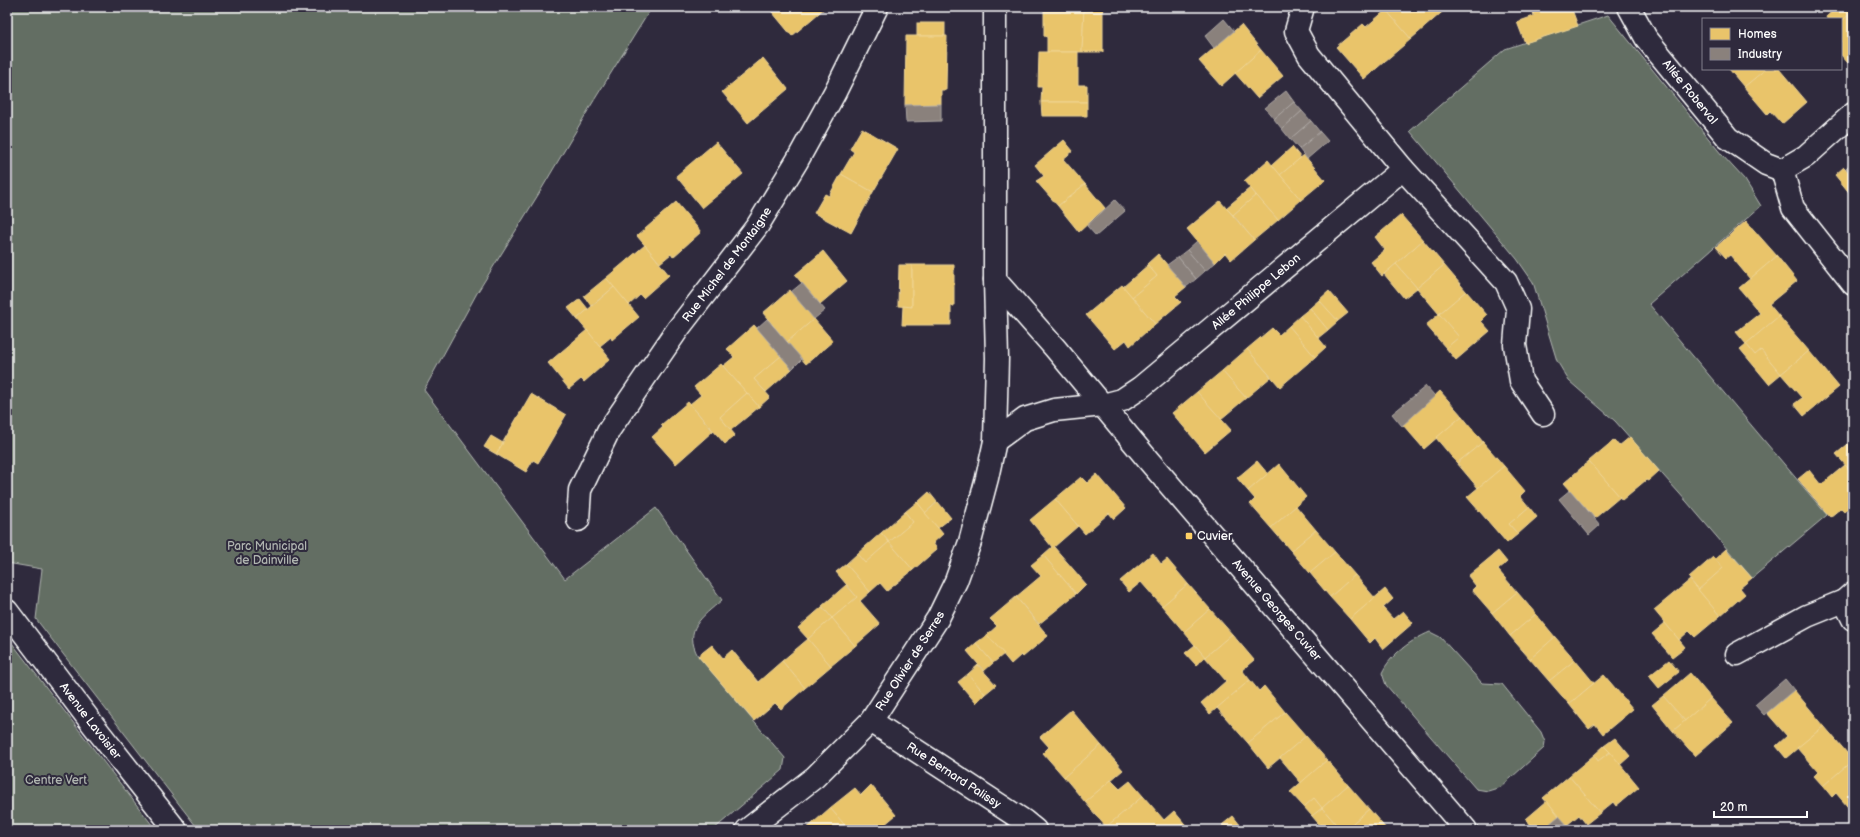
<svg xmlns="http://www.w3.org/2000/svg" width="1860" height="837" viewBox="0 0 1860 837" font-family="'Balsamiq Sans',sans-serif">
	<rect width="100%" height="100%" fill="#2f2a3d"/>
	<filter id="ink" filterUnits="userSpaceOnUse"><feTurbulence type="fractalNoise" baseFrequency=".025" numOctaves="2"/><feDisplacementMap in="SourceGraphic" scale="8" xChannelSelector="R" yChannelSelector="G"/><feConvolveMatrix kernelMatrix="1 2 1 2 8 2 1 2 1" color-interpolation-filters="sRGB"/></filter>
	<g filter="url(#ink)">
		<g fill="#636e63" stroke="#b1b6b1">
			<path d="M 7,7 L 652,7 L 593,102 L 538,195 L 477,293 L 424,390 L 565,579 L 656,508 L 722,600 C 702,617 683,629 698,656 L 785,758 L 783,770 L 713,830 L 199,830 L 36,619 L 42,569 L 7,563 Z"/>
			<polygon points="1608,15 1722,155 1745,180 1761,206 1649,304 1827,515 1752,578 1687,502 1615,421 1569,381 1557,361 1533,282 1517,259 1410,131 1505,49"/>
			<path d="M 1430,632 L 1440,637 L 1482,683 L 1502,684 L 1541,732 L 1545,742 L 1544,748 L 1501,787 L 1488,791 L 1476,789 L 1386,685 L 1382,673 C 1390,655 1411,640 1430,632 Z"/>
			<polygon points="7,642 12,643 156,830 7,830"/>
		</g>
		<g fill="#e9c46a" stroke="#f0d697">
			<polygon points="768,7 826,7 792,36"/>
			<polygon points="1044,7 1084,7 1082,52 1047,52 1047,37 1044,36"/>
			<polygon points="1084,7 1103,7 1103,52 1082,52"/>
			<polygon points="1390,7 1448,7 1411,39 1386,10"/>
			<polygon points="1532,7 1571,7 1578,26 1525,43 1517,22 1534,16"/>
			<polygon points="1837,7 1853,7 1853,11 1841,22 1841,19 1827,19 1826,17"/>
			<polygon points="1386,10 1411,39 1364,79 1336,47 1363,24 1366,27"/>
			<polygon points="1853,11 1853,58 1848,63 1841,55 1841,22"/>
			<rect x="917" y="23" width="28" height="13"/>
			<polygon points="1241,25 1261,50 1221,86 1199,61"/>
			<polygon points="906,36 947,36 946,90 941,90 941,104 905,105"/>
			<polygon points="1261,50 1283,76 1257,98 1235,73"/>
			<polygon points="1039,52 1078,52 1078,85 1087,85 1087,102 1041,102 1042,87 1038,87"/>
			<polygon points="763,58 788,89 748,123 722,92"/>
			<polygon points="1729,69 1766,69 1744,87"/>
			<polygon points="1766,69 1779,69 1807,102 1782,124 1770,111 1767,114 1744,87"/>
			<polygon points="1041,102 1087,102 1087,116 1042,116"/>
			<polygon points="862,128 898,149 873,192 841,174 854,152 850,149"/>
			<polygon points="1064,140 1073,151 1063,159 1085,184 1058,206 1036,181 1044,176 1035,165"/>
			<polygon points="716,142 743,174 702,208 676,176"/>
			<polygon points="1292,147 1301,158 1280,175 1272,165"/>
			<polygon points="1304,155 1325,180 1301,200 1280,175"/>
			<polygon points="1268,160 1301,200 1278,220 1244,181"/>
			<polygon points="1844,167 1853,177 1852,196 1835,175"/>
			<polygon points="841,174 873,192 851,233 814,213 825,194 829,196"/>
			<polygon points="1085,184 1105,208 1079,232 1058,206"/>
			<polygon points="1250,188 1256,195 1233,215 1226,208"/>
			<polygon points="1256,195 1278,220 1254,240 1233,215"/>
			<polygon points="1220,201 1254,240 1231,260 1225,253 1215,263 1187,229"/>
			<polygon points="676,202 701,232 673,257 671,254 660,263 637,236"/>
			<polygon points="1401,215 1423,240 1382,276 1371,262 1385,250 1375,237"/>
			<polygon points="1746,221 1777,256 1750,279 1730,255 1726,258 1716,247"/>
			<polygon points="1423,240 1444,265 1417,288 1396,264"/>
			<polygon points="645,245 669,275 643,298 640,295 629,305 606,278"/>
			<polygon points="823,251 847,281 820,304 795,275"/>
			<polygon points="1158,254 1186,287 1175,296 1181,302 1155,324 1132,297 1157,276 1147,264"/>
			<polygon points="1777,256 1797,281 1769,304 1779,316 1746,344 1736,332 1760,313 1739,288"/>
			<polygon points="1396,264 1417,288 1404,298 1384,274"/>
			<polygon points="899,265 912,265 912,307 898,306"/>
			<polygon points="912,265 954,265 954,306 951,306 951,325 902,325 903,306 912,307"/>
			<polygon points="1148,265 1157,276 1132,297 1123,287"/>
			<polygon points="1444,265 1466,291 1439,314 1417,288"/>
			<polygon points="606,278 614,287 591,306 584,296"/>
			<polygon points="1122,285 1155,324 1130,346 1126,340 1115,349 1086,315"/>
			<polygon points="614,287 639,317 612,340 611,337 600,346 577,319"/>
			<polygon points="790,290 814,319 787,342 763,313"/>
			<polygon points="1329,291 1348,313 1338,321 1319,300"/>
			<polygon points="1466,291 1487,315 1481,321 1490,331 1456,360 1446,348 1459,337 1439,314"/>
			<polygon points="580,299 588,309 577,319 568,308"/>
			<polygon points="1319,300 1338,321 1328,330 1310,308"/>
			<polygon points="1310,308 1328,330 1318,338 1300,316"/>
			<polygon points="1439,314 1459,337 1446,348 1426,325"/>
			<polygon points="1300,316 1326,347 1315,357 1289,326"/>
			<polygon points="1779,316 1809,351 1781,374 1761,350 1755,355 1746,344"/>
			<polygon points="814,319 833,341 806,364 787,342"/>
			<polygon points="754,325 781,356 754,379 770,397 759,407 723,366 734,357 727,349"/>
			<polygon points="1289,326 1315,357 1280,387 1247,349 1272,328 1279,335"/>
			<polygon points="587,330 610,359 584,382 581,379 569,389 548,363"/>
			<polygon points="1746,344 1755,355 1761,350 1781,374 1769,384 1740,349"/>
			<polygon points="1247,349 1271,377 1246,398 1222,371"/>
			<polygon points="1809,351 1839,387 1804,416 1794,404 1802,398 1781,374"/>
			<polygon points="781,356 792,369 766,392 754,379"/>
			<polygon points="721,364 747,393 720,417 735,435 725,444 690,404 701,395 694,387"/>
			<polygon points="1222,371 1246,398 1221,419 1197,392"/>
			<polygon points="1440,391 1462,416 1424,449 1403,425"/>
			<polygon points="1197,392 1231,430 1205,452 1172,413"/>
			<polygon points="747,393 759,407 731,430 720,417"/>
			<polygon points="531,394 566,415 538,463 533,460 526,472 496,454"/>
			<polygon points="688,402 713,431 676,464 652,437 663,427 661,425"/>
			<polygon points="1462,416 1483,442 1457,463 1436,438"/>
			<polygon points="491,436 503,443 496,454 484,447"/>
			<polygon points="1630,437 1659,471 1648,481 1646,480 1622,500 1589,461 1614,440 1619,446"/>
			<polygon points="1853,440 1853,474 1836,454"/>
			<polygon points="1483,442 1504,466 1478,488 1457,463"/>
			<polygon points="1257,461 1268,474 1248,491 1237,478"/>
			<polygon points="1589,461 1620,497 1595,518 1564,483"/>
			<polygon points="1279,464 1306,497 1271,528 1250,504 1255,499 1248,491"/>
			<polygon points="1845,465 1853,474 1853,504 1844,512 1841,508 1830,517 1798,479 1809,470 1821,485"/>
			<polygon points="1504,466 1525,491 1520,496 1529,507 1509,524 1518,534 1507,543 1467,497"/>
			<polygon points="1097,474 1126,508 1114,519 1109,513 1085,534 1055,499 1081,477 1087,483"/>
			<polygon points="929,492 937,502 925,513 917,503"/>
			<polygon points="1055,499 1078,526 1054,547 1086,584 1076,594 1043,555 1052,547 1030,520"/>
			<polygon points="917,502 943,534 933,543 937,549 913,570 889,542 913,522 905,512"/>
			<polygon points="938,502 951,518 938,528 925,513"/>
			<polygon points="1296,506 1316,530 1291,551 1271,528"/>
			<polygon points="1529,507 1537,517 1518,534 1509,524"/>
			<polygon points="905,512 913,522 889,542 881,533"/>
			<polygon points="1316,530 1335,552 1310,573 1291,551"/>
			<polygon points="881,533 889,542 865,563 857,554"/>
			<polygon points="889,542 913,570 887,591 880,583 870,592 846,564 857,554 865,563"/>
			<polygon points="1726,549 1752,578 1740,588 1745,594 1720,616 1698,590 1723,568 1715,559"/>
			<polygon points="1498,551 1507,562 1498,570 1517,592 1492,613 1472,590 1476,586 1468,576"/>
			<polygon points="1335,552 1355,575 1330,597 1310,573"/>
			<polygon points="1153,553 1161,564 1167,559 1188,584 1162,606 1141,582 1129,592 1120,581"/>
			<polygon points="1043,555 1076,594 1039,624 1016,597 1041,576 1031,565"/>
			<polygon points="1713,557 1723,568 1698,590 1689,578"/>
			<polygon points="846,564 870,592 860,601 880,624 855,646 832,618 857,597 836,572"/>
			<polygon points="1355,575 1375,598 1350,619 1330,597"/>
			<polygon points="1690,580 1720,616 1695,637 1689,631 1679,640 1654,610"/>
			<polygon points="1188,584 1210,609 1184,632 1162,606"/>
			<polygon points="846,585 857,597 832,618 822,606"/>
			<polygon points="1385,589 1393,599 1383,608 1393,619 1403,611 1413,623 1383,649 1375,638 1370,643 1350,619"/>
			<polygon points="1517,592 1536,614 1510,636 1492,613"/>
			<polygon points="1016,597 1048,636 1023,657 1021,655 1011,664 987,635 997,626 990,619"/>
			<polygon points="822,607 832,618 808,639 798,628"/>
			<polygon points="1210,609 1232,634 1205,657 1184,632"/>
			<polygon points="1536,614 1555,637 1530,659 1510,636"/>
			<polygon points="832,618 855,646 831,666 808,639"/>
			<polygon points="1665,623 1685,647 1672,657 1652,634"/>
			<polygon points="1232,634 1254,660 1242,670 1250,680 1210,714 1201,703 1226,681 1205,657"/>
			<polygon points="987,635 1004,654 993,663 976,643"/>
			<polygon points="1555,637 1575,660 1549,681 1530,659"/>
			<polygon points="808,639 831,666 805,688 782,661"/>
			<polygon points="976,643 993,663 984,671 967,651"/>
			<polygon points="712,645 723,658 732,650 758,682 782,661 805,688 781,709 775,703 754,721 698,656"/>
			<polygon points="1195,645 1205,657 1196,665 1185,653"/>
			<polygon points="1575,660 1594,683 1569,704 1549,681"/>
			<polygon points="1669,660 1679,672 1659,688 1649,676"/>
			<polygon points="978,665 996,685 985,694 968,674"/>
			<polygon points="1690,673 1711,698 1685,721 1663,696"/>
			<polygon points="968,674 985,694 976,703 958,682"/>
			<polygon points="1604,675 1633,709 1603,734 1595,724 1589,729 1569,704"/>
			<polygon points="1250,680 1259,691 1264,686 1285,712 1248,743 1217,708"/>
			<polygon points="1794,690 1824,726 1786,758 1776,746 1787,736 1767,713"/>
			<polygon points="1663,696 1685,721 1673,731 1652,705"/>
			<polygon points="1711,698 1733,723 1695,756 1673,731"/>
			<polygon points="1071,710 1101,745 1064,777 1043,753 1049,747 1040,737"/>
			<polygon points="1285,712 1306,736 1268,768 1248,743"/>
			<polygon points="1824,726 1853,760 1823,786 1814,776 1818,772 1797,748"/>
			<polygon points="1306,736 1327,760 1301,783 1280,758"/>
			<polygon points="1615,738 1630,756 1620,765 1604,746"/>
			<polygon points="1101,745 1123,770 1085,802 1064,777"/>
			<polygon points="1604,746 1610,752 1598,761 1594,755"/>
			<polygon points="1610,752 1639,787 1616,806 1613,802 1600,813 1569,776 1594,755 1598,761"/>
			<polygon points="1327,760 1348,785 1322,808 1314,798 1304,807 1290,792"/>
			<polygon points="1853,760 1853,813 1836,793 1832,797 1823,786"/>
			<polygon points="1569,776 1600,813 1586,824 1579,815 1567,825 1543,798"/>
			<polygon points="1111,780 1120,789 1130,781 1143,796 1106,827 1085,802"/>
			<polygon points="871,785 896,815 878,830 849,830 830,808 855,788 861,795"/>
			<polygon points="1348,785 1369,809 1345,830 1341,830 1322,808"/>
			<polygon points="1143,796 1164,820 1174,811 1184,823 1176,830 1108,830 1106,827"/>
			<polygon points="1314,798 1322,808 1312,816 1304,807"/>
			<polygon points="1547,801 1559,816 1542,830 1535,830 1526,819"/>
			<polygon points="830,808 849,830 805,830"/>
			<polygon points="1322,808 1341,830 1324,830 1312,816"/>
			<polygon points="1369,809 1387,830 1345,830"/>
			<polygon points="1233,816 1244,830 1226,830 1222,825"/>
			<polygon points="1184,823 1190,830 1176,830"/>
		</g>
		<g fill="#8a817c" stroke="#ada7a3">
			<polygon points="1224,19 1234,31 1214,48 1205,36"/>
			<polygon points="1286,91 1294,102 1274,119 1265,108"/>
			<polygon points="1294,102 1302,111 1282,129 1274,119"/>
			<polygon points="941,104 941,121 906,122 905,105"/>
			<polygon points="1302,111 1311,121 1290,139 1282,129"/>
			<polygon points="1311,121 1320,132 1299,149 1290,139"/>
			<polygon points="1320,132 1328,141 1307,159 1299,149"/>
			<polygon points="1853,162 1853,177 1846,168"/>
			<polygon points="1115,200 1125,211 1096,236 1087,226"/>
			<polygon points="1197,241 1215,263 1205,271 1187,250"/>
			<polygon points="1187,250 1205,271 1196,279 1178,257"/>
			<polygon points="1178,257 1196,279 1186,287 1167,265"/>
			<polygon points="802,283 825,310 814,319 791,292"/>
			<polygon points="767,319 802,359 792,369 757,328"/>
			<polygon points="1426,386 1435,396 1402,426 1392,414"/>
			<polygon points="1570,490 1600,525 1589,535 1559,499"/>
			<polygon points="1785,679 1794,690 1764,715 1755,705"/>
			<polygon points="1559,816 1568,826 1564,830 1542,830"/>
		</g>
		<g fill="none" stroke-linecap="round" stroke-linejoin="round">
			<g stroke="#fff" stroke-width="25">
				<g id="minor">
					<polyline points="1303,7 1296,31 1309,55 1403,169 1506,282 1518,309 1515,345 1521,381 1543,414"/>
					<path id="s1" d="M 1629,7 L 1646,38 L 1728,138 L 1766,164 L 1782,170"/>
					<polyline points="1782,170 1793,208 1853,284"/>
					<polyline points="1782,170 1806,156 1853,114"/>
					<path id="s2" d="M 995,280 L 1055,348 L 1149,461 L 1466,830"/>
					<path id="s3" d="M 995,441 L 1025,419 L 1054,410 L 1103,405 L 1122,400 L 1140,388 L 1403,169"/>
					<path id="s4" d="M 578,520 L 580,490 L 609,430 L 678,329 L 758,225 L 797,161 L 835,92 L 877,7"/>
					<polyline points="1844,601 1853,619"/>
					<polyline points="1737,654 1807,616 1844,601 1853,593"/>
					<path id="s5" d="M 871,721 L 1024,821 L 1035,830"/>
					<path id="s6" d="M 747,830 L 815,777 L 871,721 L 938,618 L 956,581 L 970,542 L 987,478 L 995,441 L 997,358 L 995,280 L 995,7"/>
				</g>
			</g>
			<g stroke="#fff" stroke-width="25">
				<g id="major">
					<path id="s7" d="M 7,611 L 94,726 L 176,830"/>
				</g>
			</g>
			<use href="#minor" stroke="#2f2a3d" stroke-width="22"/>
			<use href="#major" stroke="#2f2a3d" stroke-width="22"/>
		</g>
	</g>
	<rect fill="#ffd166" stroke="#2f2a3d" stroke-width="1.5" x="1185" y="532" width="8" height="8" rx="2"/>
	<g text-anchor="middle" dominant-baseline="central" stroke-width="4" stroke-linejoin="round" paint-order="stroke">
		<g font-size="12" fill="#fff" stroke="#2f2a3d">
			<text stroke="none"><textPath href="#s1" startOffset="105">Allée Roberval</textPath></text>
			<text stroke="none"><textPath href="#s4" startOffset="300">Rue Michel de Montaigne</textPath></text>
			<text stroke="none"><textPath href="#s3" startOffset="309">Allée Philippe Lebon</textPath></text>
			<text stroke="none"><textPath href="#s2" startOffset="434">Avenue Georges Cuvier</textPath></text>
			<text stroke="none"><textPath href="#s6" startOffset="237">Rue Olivier de Serres</textPath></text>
			<text stroke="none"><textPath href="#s7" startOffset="138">Avenue Lavoisier</textPath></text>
			<text stroke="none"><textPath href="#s5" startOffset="99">Rue Bernard Palissy</textPath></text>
		</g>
		<g font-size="12" fill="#fff" stroke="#2f2a3d" text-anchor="start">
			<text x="1197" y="536">Cuvier</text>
		</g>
		<g font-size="12" fill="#b1b6b1" stroke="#2f2a3d">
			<text x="267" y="546">Parc Municipal<tspan x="267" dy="14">de Dainville</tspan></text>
			<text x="56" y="780">Centre Vert</text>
		</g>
	</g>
	<rect width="1860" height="837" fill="none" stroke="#2f2a3d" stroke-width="24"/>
	<rect x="12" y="12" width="1836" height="813" fill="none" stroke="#fff" stroke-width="1.5" filter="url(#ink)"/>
	<rect x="1702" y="18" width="140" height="52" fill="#2f2a3d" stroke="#827f8b"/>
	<rect x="1710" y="28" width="20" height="12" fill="#e9c46a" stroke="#827f8b"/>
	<text x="1738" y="38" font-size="12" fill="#ffffff">Homes</text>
	<rect x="1710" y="48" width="20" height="12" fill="#8a817c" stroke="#827f8b"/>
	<text x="1738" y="58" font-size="12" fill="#ffffff">Industry</text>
	<path d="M1714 811v6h93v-6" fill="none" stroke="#ffffff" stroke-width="2"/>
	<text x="1720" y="811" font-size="12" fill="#ffffff" stroke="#2f2a3d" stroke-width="3" paint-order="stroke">20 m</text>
</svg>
